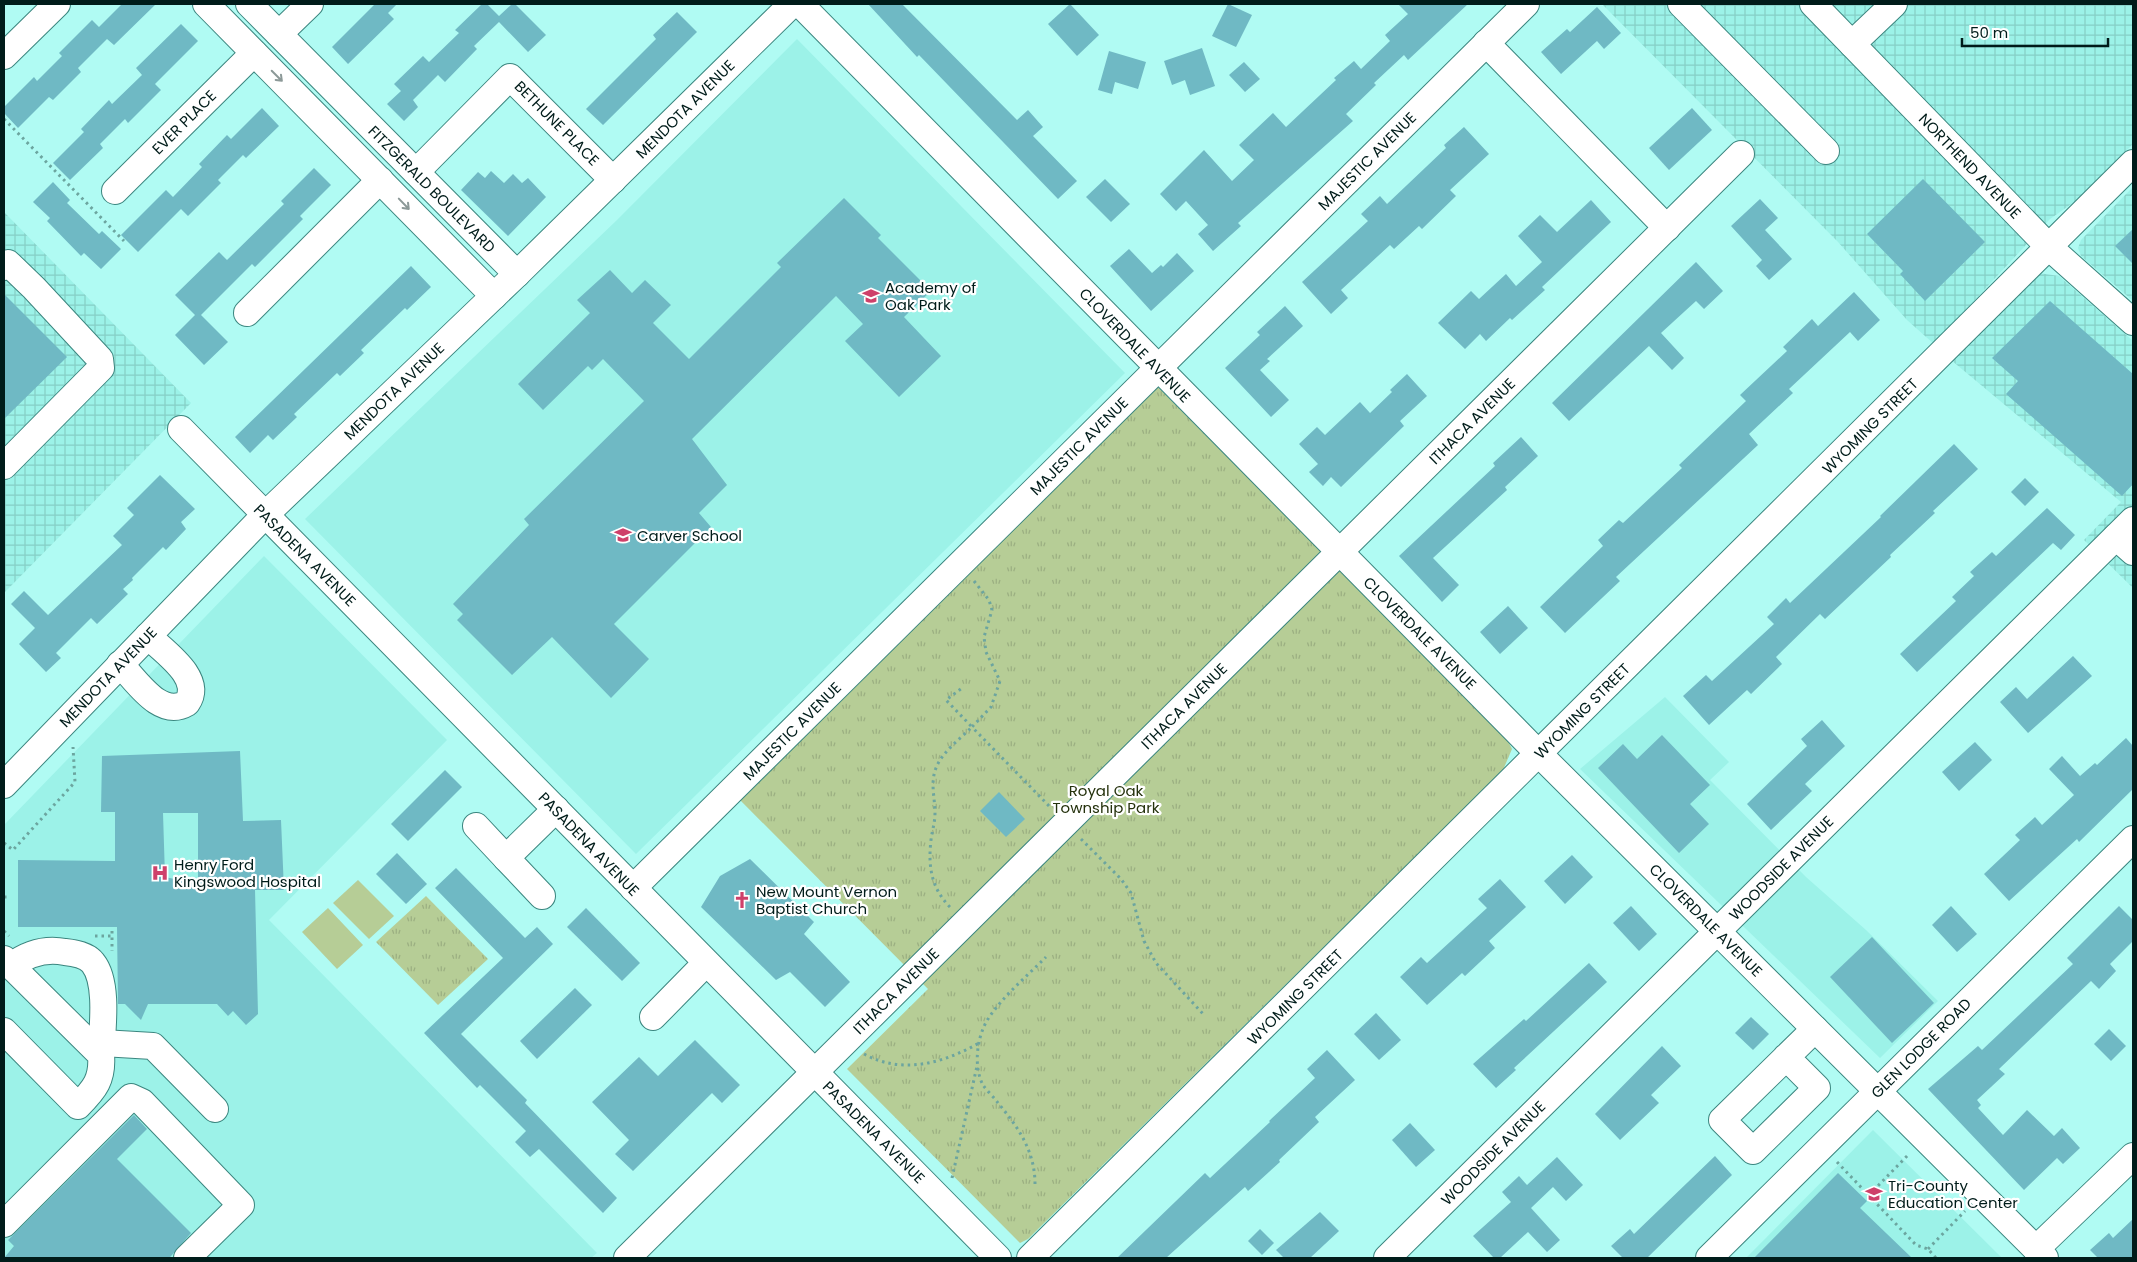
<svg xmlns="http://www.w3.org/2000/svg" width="2137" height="1262" viewBox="0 0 2137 1262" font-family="Poppins,sans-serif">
	<defs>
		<pattern id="industrial-grid" width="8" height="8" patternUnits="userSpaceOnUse" patternTransform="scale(1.25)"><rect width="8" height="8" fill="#9cf2e8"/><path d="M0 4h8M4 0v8" fill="none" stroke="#85cfc6"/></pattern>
		<pattern id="park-tufts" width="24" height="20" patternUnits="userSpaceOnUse" patternTransform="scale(1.25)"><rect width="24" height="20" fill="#b6cd96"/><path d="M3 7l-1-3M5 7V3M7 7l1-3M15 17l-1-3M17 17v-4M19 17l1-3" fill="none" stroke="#9baf81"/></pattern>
	</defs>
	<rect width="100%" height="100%" fill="#b0fbf3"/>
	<g fill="#9cf2e8">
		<polygon points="797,39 1125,373 636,854 305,519 617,220"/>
		<polygon points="264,556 447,740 269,920 597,1253 591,1258 4,1258 4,825"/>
		<polygon points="1665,697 1729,762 1710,780 1806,877 1866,930 1938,1001 1880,1058 1580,769"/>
		<polygon points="1873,1130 2002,1258 1746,1258"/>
	</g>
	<g fill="url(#industrial-grid)">
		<polygon points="1602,4 2133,4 2133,144 2077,200 2050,219 1934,344 1907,320 1838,242"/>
		<polygon points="2133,187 2133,301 2081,256 2078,248 2081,240"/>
		<polygon points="4,212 191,403 4,593"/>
		<polygon points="2039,273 2059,276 2133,341 2133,588 2084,540 2121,502 1951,360"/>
	</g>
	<g fill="url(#park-tufts)">
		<polygon points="1157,386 1506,737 1512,749 1503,770 1028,1239 1020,1243 847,1069 928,989 739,799"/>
		<polygon points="426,896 488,959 438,1005 376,942"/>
	</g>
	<g fill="#b6cd96">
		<polygon points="358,880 394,916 369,939 333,903"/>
		<polygon points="328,908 363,945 337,969 302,932"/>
	</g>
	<g fill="#6fb9c4" fill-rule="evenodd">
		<polygon points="122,4 156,4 114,45 107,39 78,68 81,72 53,100 49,97 18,128 4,113 4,107 34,77 37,81 62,56 59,53 92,20 99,27"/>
		<polygon points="375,4 397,4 388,13 394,19 348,64 332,47"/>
		<polygon points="482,4 487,4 499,16 512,4 515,4 546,35 528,52 499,22 474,46 477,49 445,82 438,75 413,100 418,107 404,121 387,104 401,91 394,84 423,56 429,62 459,33 455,30"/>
		<polygon points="868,4 902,4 1017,120 1028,110 1043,127 1033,136 1077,181 1058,199 919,55 917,57"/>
		<polygon points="1070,4 1099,35 1077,56 1048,24"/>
		<polygon points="1228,4 1252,15 1236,47 1212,36"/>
		<polygon points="1398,4 1468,4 1408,60 1404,55 1374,83 1376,85 1346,114 1353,121 1238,223 1241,226 1213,251 1198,234 1208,225 1186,201 1176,211 1160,194 1204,150 1232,181 1254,160 1239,145 1273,113 1286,127 1336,80 1334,78 1354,61 1361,69 1390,41 1385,35 1408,14"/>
		<polygon points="1597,7 1621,33 1604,49 1597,41 1561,74 1541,52 1567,29 1570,32"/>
		<polygon points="677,12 697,32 603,125 586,109 656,39 653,35"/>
		<polygon points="181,24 198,41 155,84 161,90 128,123 125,119 100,144 103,148 70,180 53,163 84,132 81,129 109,100 112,104 142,75 136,68"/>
		<polygon points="1202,48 1215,86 1190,95 1185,80 1172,85 1164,61"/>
		<polygon points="1109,51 1146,62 1138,89 1115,82 1112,94 1098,90"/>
		<polygon points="1244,62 1260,79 1245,92 1229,75"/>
		<polygon points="262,108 279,126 246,158 243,155 218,180 221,183 188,216 181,209 138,252 121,235 166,190 173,197 202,167 199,164 227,135 231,139"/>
		<polygon points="1692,108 1712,130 1669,170 1649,148"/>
		<polygon points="1464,127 1489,154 1450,190 1456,196 1422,229 1419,226 1394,249 1390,245 1341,290 1348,298 1331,314 1302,282 1368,221 1361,214 1380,196 1387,204 1446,148 1444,145"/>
		<polygon points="314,168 331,185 300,216 303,219 255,267 252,264 201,315 228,342 204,365 175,335 195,315 175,295 219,252 227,260 284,204 281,201"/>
		<polygon points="491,171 504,183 513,174 522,183 528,178 546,197 508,236 461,190 478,172 485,178"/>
		<polygon points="1105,179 1130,204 1111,222 1086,197"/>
		<polygon points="1923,179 1985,242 1925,301 1900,274 1903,271 1867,234"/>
		<polygon points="53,182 70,200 67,203 99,234 102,231 121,249 101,269 84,253 81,256 47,221 50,218 33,202"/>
		<polygon points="844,198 881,235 878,238 931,291 904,317 941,356 899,397 845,341 863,324 836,296 692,439 727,485 699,513 711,527 614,624 649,659 611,698 552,637 512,675 457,620 463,614 453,604 529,525 524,519 644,401 603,359 592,370 588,366 543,410 518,384 590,313 577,300 610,270 632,293 645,280 671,305 653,323 689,359 781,267 777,263"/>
		<polygon points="1760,199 1778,218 1765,230 1792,259 1769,280 1756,266 1762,260 1731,226"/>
		<polygon points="1591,200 1611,222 1542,287 1545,290 1512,320 1510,318 1486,341 1480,334 1465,349 1438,323 1471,291 1479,299 1506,274 1516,286 1542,262 1518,236 1540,215 1557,232"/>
		<polygon points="2133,229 2133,264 2115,246"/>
		<polygon points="1129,249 1152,273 1161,265 1163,267 1177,253 1194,271 1151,311 1110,266"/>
		<polygon points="1696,262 1723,291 1704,309 1696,301 1661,333 1684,358 1672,370 1649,346 1569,421 1552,403"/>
		<polygon points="411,266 431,287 407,310 405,308 361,350 364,353 340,376 337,373 294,414 297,417 273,440 268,435 250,453 235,437"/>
		<polygon points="1854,292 1880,320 1858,341 1850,332 1789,389 1793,393 1749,434 1758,445 1616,577 1620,581 1565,633 1540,607 1603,546 1598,540 1619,520 1623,523 1682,468 1679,465 1746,401 1740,395 1787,351 1783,347 1812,319 1818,326"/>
		<polygon points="4,294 67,357 4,419"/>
		<polygon points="2050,301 2133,374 2133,484 2122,496 2006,394 2018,381 1992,358"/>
		<polygon points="1285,306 1303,326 1267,359 1270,361 1260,370 1289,400 1271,417 1225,368 1260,335 1257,332"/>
		<polygon points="1407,374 1427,396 1400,421 1404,426 1341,487 1331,477 1323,486 1309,472 1318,464 1299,444 1317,427 1325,435 1360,402 1370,413 1392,392 1390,390"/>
		<polygon points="1521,437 1538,456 1505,487 1507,490 1433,558 1459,585 1442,602 1399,556 1495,466 1493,463"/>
		<polygon points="1954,444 1978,469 1933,511 1935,513 1890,555 1891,557 1825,619 1820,614 1776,657 1782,664 1751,694 1747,690 1709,725 1683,696 1706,675 1712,681 1774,624 1767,617 1786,598 1790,603 1881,517 1880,516"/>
		<polygon points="160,475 195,509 181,522 186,529 166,550 163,547 132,578 133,580 123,589 128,594 97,624 91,618 56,653 61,658 46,672 19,644 35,628 11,604 24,591 48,615 122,545 113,536 134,515 127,508"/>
		<polygon points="2025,478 2039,492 2025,506 2011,492"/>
		<polygon points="2047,508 2075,535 2061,550 2053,543 1917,672 1900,654 1956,601 1952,597 1974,576 1970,572 1992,552 1996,556"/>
		<polygon points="1508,606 1528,628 1500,654 1480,632"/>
		<polygon points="2073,656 2092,676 2028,733 2000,702 2016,687 2027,699"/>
		<polygon points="1822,720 1845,746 1805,784 1812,791 1771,830 1747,804 1807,746 1801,739"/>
		<polygon points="1662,735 1710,785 1690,804 1709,824 1679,853 1598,768 1623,744 1637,759"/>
		<polygon points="2126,738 2133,746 2133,789 2079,842 2077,839 2009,901 1984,874 2020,840 2015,835 2035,817 2042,825 2074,795 2049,769 2062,756 2080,776 2095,763 2097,765"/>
		<polygon points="1975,742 1992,760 1959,791 1942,772"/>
		<path d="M 240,751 L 243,821 L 281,820 L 284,890 L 255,890 L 258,1014 L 246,1025 L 233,1011 L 228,1016 L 217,1004 L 148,1004 L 141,1020 L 125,1004 L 118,1004 L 117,927 L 18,927 L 18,860 L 115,861 L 115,812 L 101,812 L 102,756 ZM 163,813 L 198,813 L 198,884 L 165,877 Z"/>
		<polygon points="445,770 462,787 408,841 391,824"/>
		<polygon points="999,792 1025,819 1006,837 980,811"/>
		<polygon points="397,853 427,884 406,904 376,874"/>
		<polygon points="1572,855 1593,877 1565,904 1544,881"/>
		<polygon points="750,859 814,922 804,934 850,982 825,1007 790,972 776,980 701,907 720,876"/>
		<polygon points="456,868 525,938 537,927 553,944 461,1034 527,1100 525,1103 617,1198 603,1213 539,1149 530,1157 515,1142 526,1131 480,1085 477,1088 424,1033 503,958 435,888"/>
		<polygon points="1500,879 1526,907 1489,941 1495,948 1465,976 1462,973 1427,1005 1400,977 1421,957 1427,963 1487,908 1478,899"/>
		<polygon points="1631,906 1657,934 1639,951 1613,923"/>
		<polygon points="1951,906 1977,934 1957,952 1932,925"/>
		<polygon points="2119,906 2133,920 2133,941 2110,964 2116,971 2099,989 2091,981 1999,1069 2005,1074 1977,1100 1981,1105 1978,1108 2003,1135 2027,1110 2054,1136 2062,1128 2080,1148 2063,1164 2057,1158 2024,1190 1928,1089 1978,1046 1982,1050 2073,964 2067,958"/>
		<polygon points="586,908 640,963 622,981 567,927"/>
		<polygon points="1872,937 1934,1003 1892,1043 1830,977"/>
		<polygon points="1589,963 1607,982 1514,1068 1516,1070 1496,1088 1473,1064 1524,1019 1526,1021"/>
		<polygon points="575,988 592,1005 537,1059 520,1041"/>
		<polygon points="1376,1013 1401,1040 1379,1060 1354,1034"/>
		<polygon points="1751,1017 1769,1034 1753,1050 1735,1033"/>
		<polygon points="2109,1029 2126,1046 2111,1061 2094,1044"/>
		<polygon points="695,1040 740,1085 722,1103 712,1093 633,1171 615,1154 629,1140 592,1102 639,1057 658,1076"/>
		<polygon points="1662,1046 1681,1066 1651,1095 1659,1103 1620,1140 1595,1114"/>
		<polygon points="1327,1050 1355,1080 1315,1117 1319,1122 1279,1160 1280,1162 1248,1191 1245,1187 1166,1258 1117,1258 1205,1173 1210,1178 1270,1122 1269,1121 1315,1078 1307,1069"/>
		<polygon points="134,1115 147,1129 117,1159 191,1233 172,1255 169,1258 4,1258 14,1246 8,1240"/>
		<polygon points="1410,1123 1435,1150 1416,1167 1392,1140"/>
		<polygon points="1715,1156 1732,1175 1647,1258 1623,1258 1611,1246 1630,1229 1634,1234"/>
		<polygon points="1557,1157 1583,1185 1566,1201 1553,1187 1531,1208 1560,1240 1547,1252 1528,1232 1500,1258 1494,1258 1473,1236 1511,1202 1502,1192 1519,1176 1527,1185"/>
		<polygon points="1838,1173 1867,1201 1860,1208 1912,1258 1754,1258"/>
		<polygon points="1320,1212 1339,1231 1310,1258 1284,1258 1276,1250"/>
		<polygon points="2133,1219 2133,1258 2098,1258 2090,1250 2109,1233 2113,1238"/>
		<polygon points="1260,1229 1274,1243 1262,1255 1248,1241"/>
	</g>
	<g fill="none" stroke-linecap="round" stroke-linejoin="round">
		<g stroke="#3b867f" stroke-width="28">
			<g id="minor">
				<polyline points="206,4 494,296"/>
				<polyline points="249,4 517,274"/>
				<polyline points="800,4 1539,754 2045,1258"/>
				<polyline points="1681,4 1826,151"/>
				<polyline points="1813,4 2050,248 2133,322"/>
				<polyline points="279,34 310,4"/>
				<polyline points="1486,43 1667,228"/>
				<polyline points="1852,44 1894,4"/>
				<polyline points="4,56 57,4"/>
				<polyline points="416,172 510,77 613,180"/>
				<polyline points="115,191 254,53"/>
				<polyline points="4,267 8,263 34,288 100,359 101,368 4,466"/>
				<polyline points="247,313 380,180"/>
				<polyline points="181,429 998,1258"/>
				<polyline points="2116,537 2133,552"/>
				<path d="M 120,664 C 137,681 160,719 187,703 C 204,678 164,652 148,636"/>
				<polyline points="4,785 265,515 517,274 792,4"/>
				<polyline points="476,826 506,858"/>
				<polyline points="633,888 1526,4"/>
				<polyline points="542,896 506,858 556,809"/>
				<path d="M 4,959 L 101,1055 C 103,1079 95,1089 78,1106 L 4,1031"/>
				<path d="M 11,966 C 27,954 45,948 65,952 C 75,953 87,955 93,963 C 109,983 102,1031 101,1055"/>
				<polyline points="653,1017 706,963"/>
				<polyline points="102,1043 153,1046 215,1109"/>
				<polyline points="1786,1057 1817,1088 1753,1151 1722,1120 1815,1029"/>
				<polyline points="4,1224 131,1097 142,1102 241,1205 187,1258"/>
				<polyline points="2036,1249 2133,1156"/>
				<polyline points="627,1258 1741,154"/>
				<polyline points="1030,1258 2133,163"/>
				<polyline points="1387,1258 2133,520"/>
				<polyline points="1709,1258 2133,839"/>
			</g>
		</g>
		<g stroke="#6ca59f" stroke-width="3" stroke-dasharray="2.5 4" stroke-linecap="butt">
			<polyline points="4,119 124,241"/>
			<polyline points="974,581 989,600 992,610 984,637 986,652 1000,681 991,707 972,727 1051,808"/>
			<polyline points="1081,839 1121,879 1131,893 1144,941 1156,963 1205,1016"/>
			<polyline points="4,843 13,850 75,782 73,747"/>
			<polyline points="4,897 8,897"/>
			<path d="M 950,907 C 931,888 928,866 931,840 C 932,831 935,823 935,813 C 935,798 930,783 936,768 C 942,752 960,739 972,727 L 946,700 L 962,688"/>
			<polyline points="4,931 9,936"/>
			<polyline points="112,931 112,951"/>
			<polyline points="95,936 112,936"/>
			<path d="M 864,1054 C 902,1075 944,1063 979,1043"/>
			<polyline points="1837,1162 1916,1245 1928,1249 1936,1258"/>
			<polyline points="952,1178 977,1066"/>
			<path d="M 1035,1184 C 1035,1151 1018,1127 998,1103 C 994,1097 987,1091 983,1085 C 973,1066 977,1036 988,1019 C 1003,996 1026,977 1046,957"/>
			<polyline points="1869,1195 1909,1154"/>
			<polyline points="1928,1249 1965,1211"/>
		</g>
		<use href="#minor" stroke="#fff" stroke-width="26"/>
	</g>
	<defs><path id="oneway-shaft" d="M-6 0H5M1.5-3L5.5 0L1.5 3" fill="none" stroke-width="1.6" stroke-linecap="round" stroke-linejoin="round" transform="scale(1.25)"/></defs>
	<g stroke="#8c9998">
		<use href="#oneway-shaft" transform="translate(277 76) rotate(45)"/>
		<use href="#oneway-shaft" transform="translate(404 204) rotate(46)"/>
	</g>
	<defs>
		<g id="school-bare" transform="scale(1.35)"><path d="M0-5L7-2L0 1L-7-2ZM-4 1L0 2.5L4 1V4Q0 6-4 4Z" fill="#ce406a" stroke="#fff" stroke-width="2.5" paint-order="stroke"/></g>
		<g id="hospital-bare" transform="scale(1.35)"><path d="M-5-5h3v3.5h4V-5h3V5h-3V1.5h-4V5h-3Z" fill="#ce406a" stroke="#fff" stroke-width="2.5" paint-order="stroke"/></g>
		<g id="church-bare" transform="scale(1.35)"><path d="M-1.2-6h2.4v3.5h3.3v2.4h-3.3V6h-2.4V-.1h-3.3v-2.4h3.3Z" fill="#ce406a" stroke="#fff" stroke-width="2.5" paint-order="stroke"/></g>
	</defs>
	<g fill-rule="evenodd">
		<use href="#school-bare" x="871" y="296"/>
		<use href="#school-bare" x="623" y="535"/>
		<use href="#hospital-bare" x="160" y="873"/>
		<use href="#church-bare" x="742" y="900"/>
		<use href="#school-bare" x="1874" y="1194"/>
	</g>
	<g text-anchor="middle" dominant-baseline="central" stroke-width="4.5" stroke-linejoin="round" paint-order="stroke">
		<g font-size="15" fill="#001c1a" stroke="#fff">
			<text transform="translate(685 109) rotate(-45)">MENDOTA AVENUE</text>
			<text transform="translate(184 122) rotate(-45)">EVER PLACE</text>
			<text transform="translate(557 123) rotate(45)">BETHUNE PLACE</text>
			<text transform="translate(1367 161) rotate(-45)">MAJESTIC AVENUE</text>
			<text transform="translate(1970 166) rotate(46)">NORTHEND AVENUE</text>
			<text transform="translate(432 189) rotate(45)">FITZGERALD BOULEVARD</text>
			<text transform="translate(1135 345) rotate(46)">CLOVERDALE AVENUE</text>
			<text transform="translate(394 391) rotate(-44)">MENDOTA AVENUE</text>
			<text transform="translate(1472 421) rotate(-45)">ITHACA AVENUE</text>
			<text transform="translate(1870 426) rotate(-45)">WYOMING STREET</text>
			<text transform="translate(1079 446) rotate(-45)">MAJESTIC AVENUE</text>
			<text transform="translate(305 555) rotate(45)">PASADENA AVENUE</text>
			<text transform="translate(1420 633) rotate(45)">CLOVERDALE AVENUE</text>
			<text transform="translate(108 677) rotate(-46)">MENDOTA AVENUE</text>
			<text transform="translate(1184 706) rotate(-45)">ITHACA AVENUE</text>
			<text transform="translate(1582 711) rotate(-45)">WYOMING STREET</text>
			<text transform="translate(792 731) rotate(-45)">MAJESTIC AVENUE</text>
			<text transform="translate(589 844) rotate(46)">PASADENA AVENUE</text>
			<text transform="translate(1781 868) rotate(-45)">WOODSIDE AVENUE</text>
			<text transform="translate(1706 920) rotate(45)">CLOVERDALE AVENUE</text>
			<text transform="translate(896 991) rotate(-45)">ITHACA AVENUE</text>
			<text transform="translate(1295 997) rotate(-45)">WYOMING STREET</text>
			<text transform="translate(1921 1048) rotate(-45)">GLEN LODGE ROAD</text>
			<text transform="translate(874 1132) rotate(45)">PASADENA AVENUE</text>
			<text transform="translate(1493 1153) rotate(-45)">WOODSIDE AVENUE</text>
		</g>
		<g font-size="15" fill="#001c1a" stroke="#fff" text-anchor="start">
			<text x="885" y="287">Academy of<tspan x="885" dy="17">Oak Park</tspan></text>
			<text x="637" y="535">Carver School</text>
			<text x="174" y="864">Henry Ford<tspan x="174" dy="17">Kingswood Hospital</tspan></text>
			<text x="756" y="891">New Mount Vernon<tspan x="756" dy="17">Baptist Church</tspan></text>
			<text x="1888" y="1185">Tri-County<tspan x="1888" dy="17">Education Center</tspan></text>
		</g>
		<g font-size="15" fill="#25320d" stroke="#fff">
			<text x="1106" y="790">Royal Oak<tspan x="1106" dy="17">Township Park</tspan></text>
		</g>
	</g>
	<rect width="2137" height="1262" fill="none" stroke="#001c1a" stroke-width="10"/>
	<path d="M1962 38v8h146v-8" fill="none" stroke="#001c1a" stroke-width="2.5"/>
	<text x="1970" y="38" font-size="15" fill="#001c1a" stroke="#ffffff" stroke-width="4" paint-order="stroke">50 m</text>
</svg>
